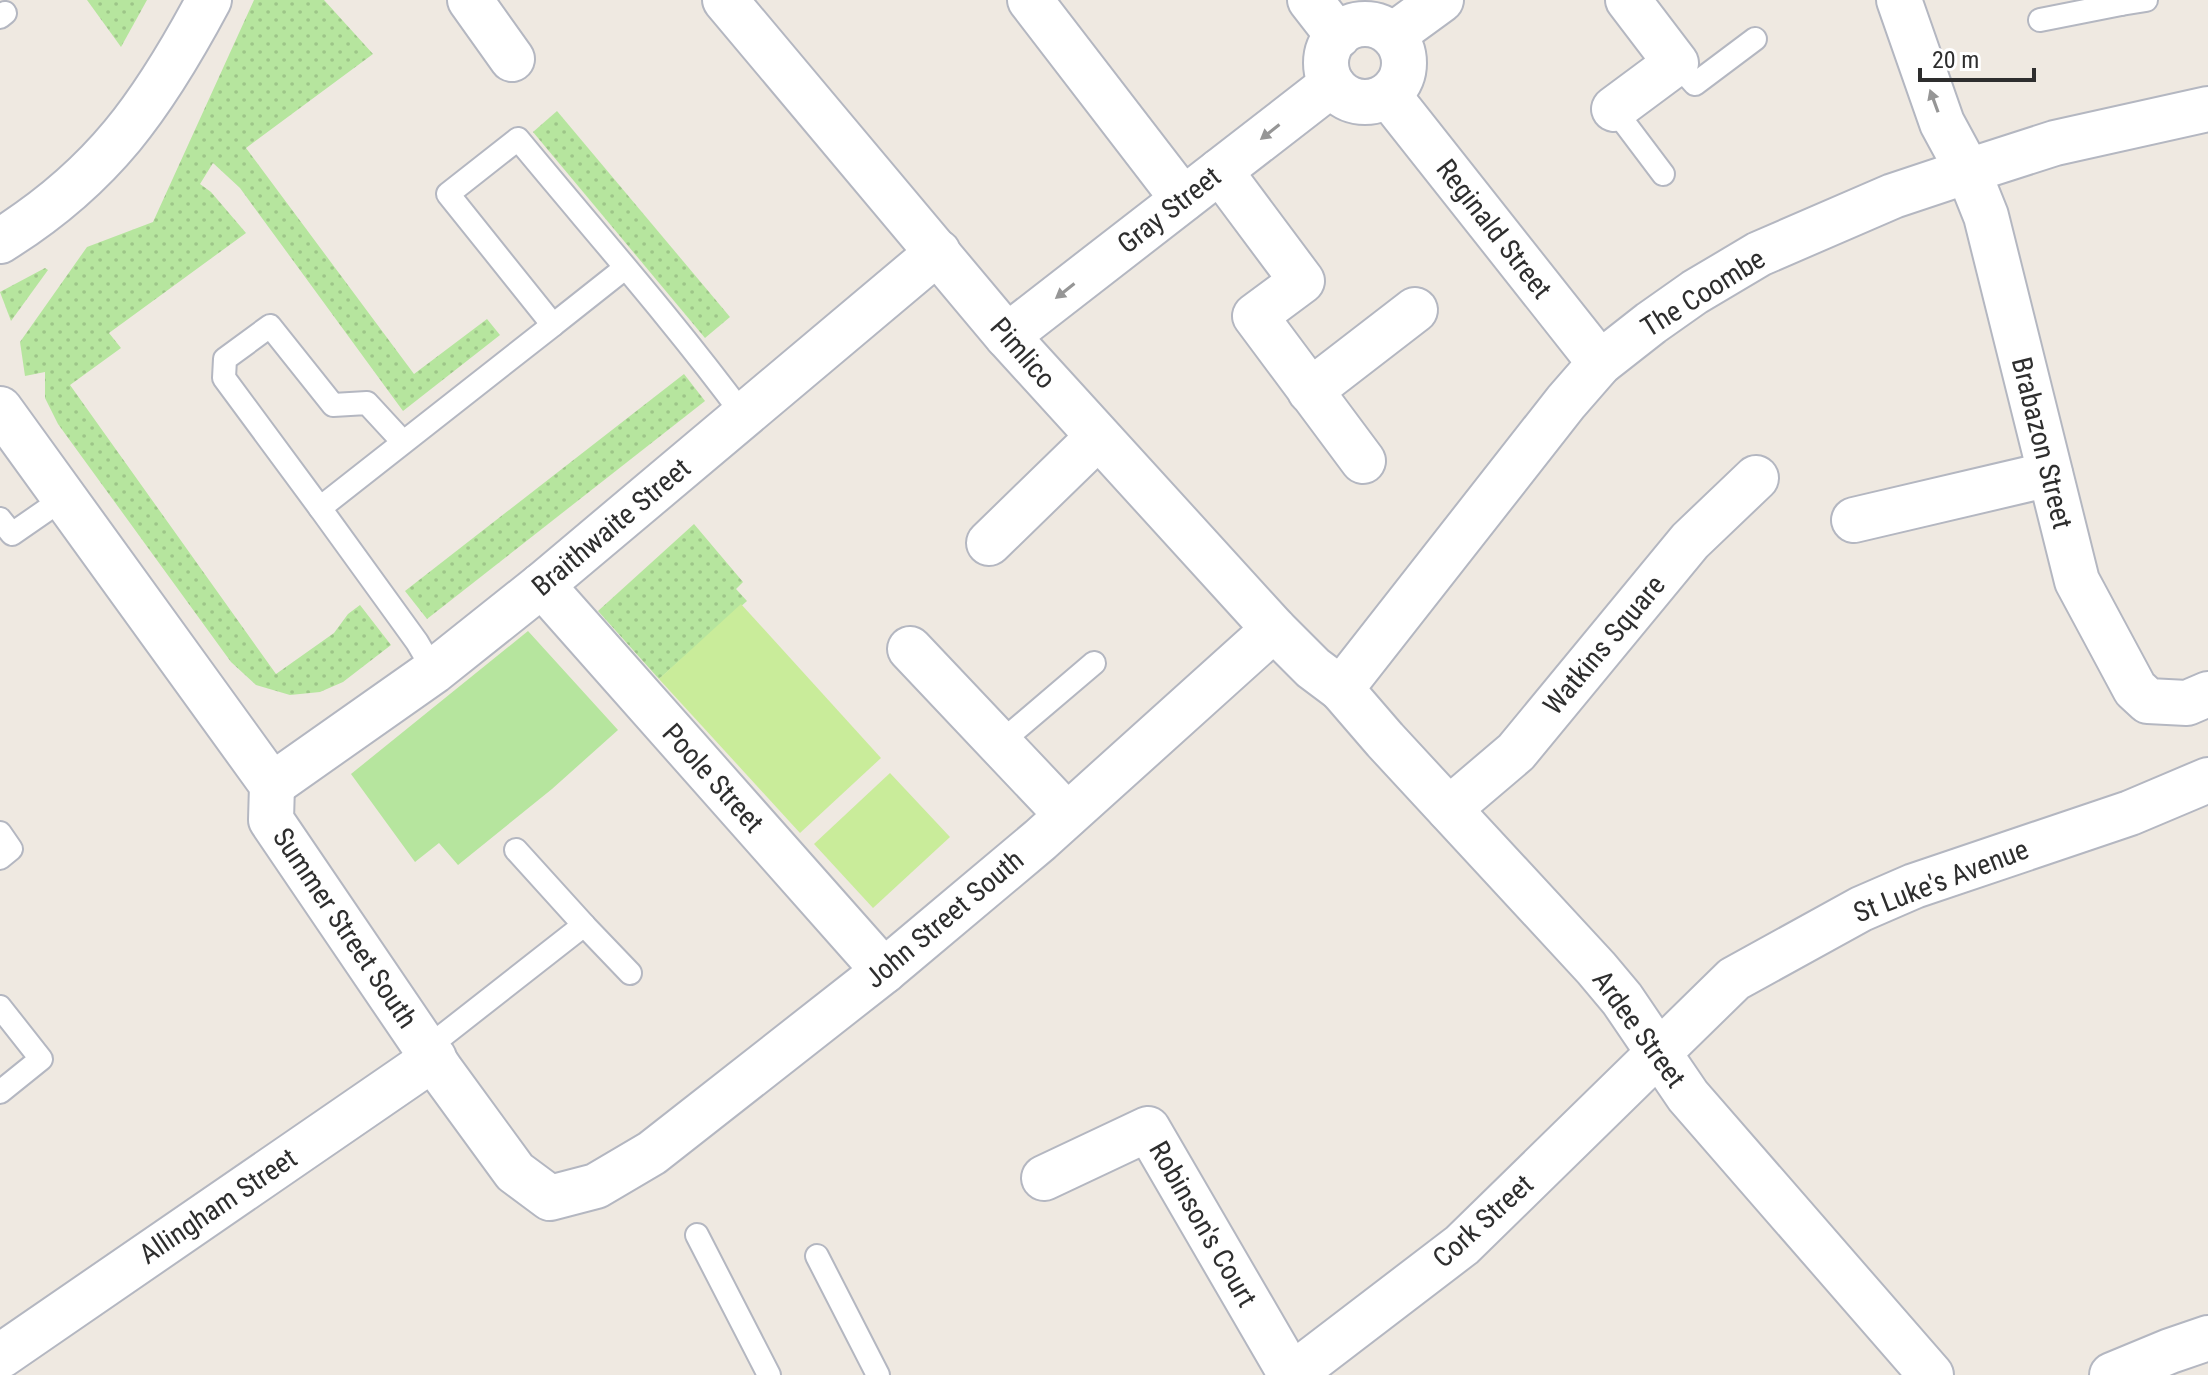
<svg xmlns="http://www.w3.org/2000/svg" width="2208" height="1375" viewBox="0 0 2208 1375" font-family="'Roboto Condensed',sans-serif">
	<defs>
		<pattern id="grass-dots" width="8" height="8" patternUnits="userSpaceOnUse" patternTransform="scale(2)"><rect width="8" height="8" fill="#b6e59e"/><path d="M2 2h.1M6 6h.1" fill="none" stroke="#9dc588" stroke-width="1.8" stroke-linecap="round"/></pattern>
	</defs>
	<rect width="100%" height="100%" fill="#efe9e1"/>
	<g fill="url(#grass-dots)">
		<polygon points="87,0 147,0 121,47"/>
		<polygon points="254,0 324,0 373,54 246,148 414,374 487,319 500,335 403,411 240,188 213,163 200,184 211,192 246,233 109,333 121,348 70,385 276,674 334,633 348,614 360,605 391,645 343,682 320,692 290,695 256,685 231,662 58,424 45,398 45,372 25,376 20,342 87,247 153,222"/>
		<polygon points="557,111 730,317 705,338 533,132"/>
		<polygon points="45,268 48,270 11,321 0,292"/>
		<polygon points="684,374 705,401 427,619 405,591"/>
		<polygon points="694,524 743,582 736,589 747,601 659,679 598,611"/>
	</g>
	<polygon fill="#b6e59e" points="528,631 618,730 552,789 458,865 439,843 415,862 351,774"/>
	<g fill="#c9ec9a">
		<polygon points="741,604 881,758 800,833 659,679"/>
		<polygon points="890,773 950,837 873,908 814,844"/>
	</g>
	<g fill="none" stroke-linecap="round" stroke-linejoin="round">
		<g stroke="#b4b7c1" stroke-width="26">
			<g id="lane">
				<polyline points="2121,4 2146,0"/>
				<polyline points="0,17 5,13"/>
				<polyline points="2040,20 2121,4 2120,0"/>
				<polyline points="1676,63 1695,84 1755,39"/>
				<polyline points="1614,109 1663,174"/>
				<path d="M 625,268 L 553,325 L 448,194 L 518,139 C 594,231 673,320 744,416"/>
				<polyline points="403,442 367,403 333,405 270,326 225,359 224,378 320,508 553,325"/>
				<polyline points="320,508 417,642 434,671"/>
				<polyline points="0,519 12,534 64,498"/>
				<polyline points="1000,743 1094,663"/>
				<polyline points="0,833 11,849 0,858"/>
				<polyline points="584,925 630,973"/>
				<polyline points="0,1007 41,1059 0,1092"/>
				<polyline points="427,1048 584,925 516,850"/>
				<polyline points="697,1235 769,1375"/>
				<polyline points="817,1256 878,1375"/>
			</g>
		</g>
		<g stroke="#b4b7c1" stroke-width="48">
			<g id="street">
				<polyline points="470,0 512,59"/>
				<polyline points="725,0 1007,336 1274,629 1313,668 1341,689"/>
				<polyline points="1030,0 1183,199"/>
				<polyline points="1310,0 1338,36"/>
				<circle cx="1365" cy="63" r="39"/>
				<polyline points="1393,35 1441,0"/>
				<polyline points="1388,95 1600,363"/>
				<polyline points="1614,109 1676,63 1628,0"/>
				<polyline points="1220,171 1302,281 1255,316 1363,461"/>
				<polyline points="1968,171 1986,216 2077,581 2135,689 2148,701 2187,703 2208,694"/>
				<polyline points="1007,336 1332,84"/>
				<polyline points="1310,391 1415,310"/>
				<polyline points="0,409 272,785 271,820 442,1072 515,1172 550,1198 596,1186 652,1153 884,971 1040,840 1274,629"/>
				<polyline points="1854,520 2050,474"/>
				<polyline points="989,543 1098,437"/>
				<polyline points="542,585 884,971"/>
				<polyline points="910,649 1067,815"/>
				<polyline points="272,785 434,671 542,585 938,252"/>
				<polyline points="1449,809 1516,752 1690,541 1756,478"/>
				<polyline points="1044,1178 1148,1129 1291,1375"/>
				<polyline points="2,1355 434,1058"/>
			</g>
		</g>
		<g stroke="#b4b7c1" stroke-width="48">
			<g id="secondary">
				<polyline points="1899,0 1942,123 1968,171"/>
				<path d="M 0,241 C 103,177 153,105 209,0"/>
				<polyline points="1292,1375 1462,1245 1734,979 1861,909 1914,886 2130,813 2208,780"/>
				<polyline points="1931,1375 1688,1096 1622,999 1596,968 1385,740 1341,689 1566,402 1600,363 1651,323 1695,292 1759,254 1893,196 1968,171 2055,143 2208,109"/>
				<polyline points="2112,1375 2170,1351 2208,1338"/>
			</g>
		</g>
		<use href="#lane" stroke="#fff" stroke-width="22"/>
		<use href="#street" stroke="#fff" stroke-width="44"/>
		<use href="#secondary" stroke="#fff" stroke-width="44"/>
	</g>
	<defs><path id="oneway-solid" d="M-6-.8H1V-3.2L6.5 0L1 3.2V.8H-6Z" transform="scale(2)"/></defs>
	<g fill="#969696">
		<use href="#oneway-solid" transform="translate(1934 101) rotate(-110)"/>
		<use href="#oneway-solid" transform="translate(1270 132) rotate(142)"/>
		<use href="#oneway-solid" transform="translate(1065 291) rotate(142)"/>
	</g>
	<g text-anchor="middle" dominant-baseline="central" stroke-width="8" stroke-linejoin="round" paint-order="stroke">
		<g font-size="28" fill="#2e2e2e" stroke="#fff">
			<text transform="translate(1169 210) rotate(-38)">Gray Street</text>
			<text transform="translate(1494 229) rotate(52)">Reginald Street</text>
			<text transform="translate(1703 293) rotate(-32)">The Coombe</text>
			<text transform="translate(1023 353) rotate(49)">Pimlico</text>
			<text transform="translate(2042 443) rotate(76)">Brabazon Street</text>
			<text transform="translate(611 527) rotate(-40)">Braithwaite Street</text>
			<text transform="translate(1604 645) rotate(-50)">Watkins Square</text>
			<text transform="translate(713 778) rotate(48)">Poole Street</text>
			<text transform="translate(1941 881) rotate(-21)">St Luke's Avenue</text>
			<text transform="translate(944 919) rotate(-40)">John Street South</text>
			<text transform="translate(345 928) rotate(56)">Summer Street South</text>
			<text transform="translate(1639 1029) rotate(54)">Ardee Street</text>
			<text transform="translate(218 1206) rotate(-34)">Allingham Street</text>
			<text transform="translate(1483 1221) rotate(-42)">Cork Street</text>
			<text transform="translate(1203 1224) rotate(60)">Robinson's Court</text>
		</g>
	</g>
	<path d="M1920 68v12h114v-12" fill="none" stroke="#2e2e2e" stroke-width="4"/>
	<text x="1932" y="68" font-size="24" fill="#2e2e2e" stroke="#ffffff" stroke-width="6" paint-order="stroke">20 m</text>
</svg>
